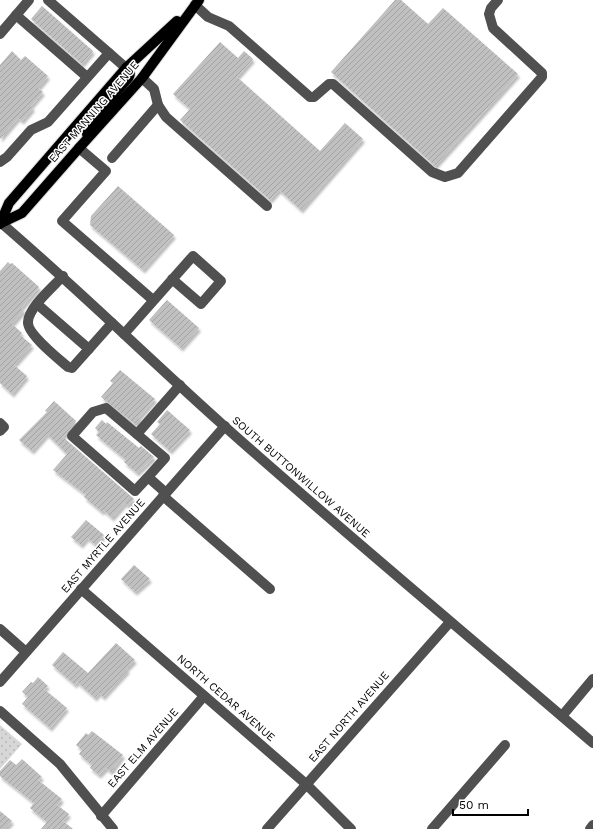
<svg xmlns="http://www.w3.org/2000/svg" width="593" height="829" viewBox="0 0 593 829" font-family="'Work Sans',sans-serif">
	<defs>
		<pattern id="park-dots" width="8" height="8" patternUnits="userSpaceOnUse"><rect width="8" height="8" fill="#d7d7d7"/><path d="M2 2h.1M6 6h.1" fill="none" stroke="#b7b7b7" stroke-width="1.8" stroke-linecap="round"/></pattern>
		<pattern id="building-hatch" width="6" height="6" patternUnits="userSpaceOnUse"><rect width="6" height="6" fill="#c0c0c0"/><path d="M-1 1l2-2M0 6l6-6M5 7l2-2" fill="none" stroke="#a3a3a3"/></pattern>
		<filter id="shadow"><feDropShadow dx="2" dy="3.5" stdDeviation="1" flood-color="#0004"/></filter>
	</defs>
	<rect width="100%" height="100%" fill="#fff"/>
	<polygon fill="url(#park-dots)" points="0,725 22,744 0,769"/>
	<g fill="url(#building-hatch)" filter="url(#shadow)">
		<polygon points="395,0 401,0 428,24 443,8 518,74 435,166 331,72"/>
		<polygon points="42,6 93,51 82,64 31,19"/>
		<polygon points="220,42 238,58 244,51 253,59 237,77 320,151 345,123 363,139 301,210 279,190 270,200 180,120 190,109 173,94"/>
		<polygon points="12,51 21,60 25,56 48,76 38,88 43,92 31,106 33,108 22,121 18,118 0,139 0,65"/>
		<polygon points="118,186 174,235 143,270 90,225 91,216"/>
		<polygon points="8,262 10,264 12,263 39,287 21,308 24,310 12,324 22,333 20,335 32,345 14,365 27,376 12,394 0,383 0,271"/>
		<polygon points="167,300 199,328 181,348 149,320"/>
		<polygon points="120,370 155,399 139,417 140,419 135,424 101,397 113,383 110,381"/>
		<polygon points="54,401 76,421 63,437 134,499 128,506 125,503 112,518 103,510 102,512 84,497 86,495 53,470 67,454 47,434 32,451 19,440 47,412 45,411"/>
		<polygon points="167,410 190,430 170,451 151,434 160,424 157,422"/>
		<polygon points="102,420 106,424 107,422 139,448 141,446 154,457 137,473 124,462 126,460 96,435 99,432 95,428"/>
		<polygon points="86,520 104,535 96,545 87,538 81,545 71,537"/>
		<polygon points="134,565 150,579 135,592 121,579"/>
		<polygon points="116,643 135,660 126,669 128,670 103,697 99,693 95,698 77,682 75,685 52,665 63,652 88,673"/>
		<polygon points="38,677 48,686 44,689 67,708 50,728 22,704 28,697 22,692 31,682 33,683"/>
		<polygon points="92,731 123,755 111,772 106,768 99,775 90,768 92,765 79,754 82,750 76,745 86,733 88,735"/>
		<polygon points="22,759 42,777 38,780 62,799 57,805 69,814 63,821 73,829 41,829 47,822 30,808 34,803 0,776 0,771 10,760 16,765"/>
		<polygon points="0,811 12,821 5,829 0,829"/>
	</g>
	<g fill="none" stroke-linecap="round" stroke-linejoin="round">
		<g stroke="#dbdbdb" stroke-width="12">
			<g id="major">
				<polyline points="87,134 94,119 129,77 130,74 126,68"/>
				<polyline points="1,223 22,213 79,148 142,78 199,0"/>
				<polyline points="0,224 9,203 126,68 177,21"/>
			</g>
		</g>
		<g stroke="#505050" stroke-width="10">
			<polyline points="48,0 109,53"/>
			<polyline points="195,5 208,17 229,26 310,97 314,97 329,84 333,84 432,172 445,177 458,173 542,77 542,73 493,28 489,14 491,8 498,0"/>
			<polyline points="16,15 87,77"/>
			<polyline points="0,34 29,0"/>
			<polyline points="142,78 154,89 158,105 166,117 267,206"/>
			<polyline points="79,148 106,171 62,221 153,300"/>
			<polyline points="112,158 158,105"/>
			<polyline points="0,162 7,157 31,130 48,122 109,53 126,68"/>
			<path d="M 0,222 C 76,287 148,358 223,425 C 344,533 470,637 593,743"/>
			<path d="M 63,276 C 53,287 28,308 28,322 C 27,334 59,359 68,367 L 72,368 L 112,323"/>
			<polyline points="37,304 89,349"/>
			<path d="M 124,334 C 147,308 170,282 193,256 L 221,281 L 201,304 L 172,279"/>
			<polyline points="0,423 4,427 0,431"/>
			<polyline points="137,434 180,385"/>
			<polyline points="148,477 165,458 106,408 93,412 72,436 135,491 148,477 166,493"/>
			<polyline points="163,496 270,589"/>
			<polyline points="81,589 306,784 351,829"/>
			<polyline points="0,629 26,652"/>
			<polyline points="0,682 225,426"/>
			<polyline points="0,711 60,764 113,829"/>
			<polyline points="562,716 593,679"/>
			<polyline points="101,816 204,696"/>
			<polyline points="267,829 450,622"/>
			<polyline points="432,829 505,745"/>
			<polyline points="590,829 593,825"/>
		</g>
		<use href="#major" stroke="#000" stroke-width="10"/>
	</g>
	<g text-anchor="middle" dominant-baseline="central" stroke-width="3" stroke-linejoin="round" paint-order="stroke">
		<g font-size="11" fill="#000" stroke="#fff">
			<text transform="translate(94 112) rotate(-49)">EAST MANNING AVENUE</text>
			<text transform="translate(301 477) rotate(41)">SOUTH BUTTONWILLOW AVENUE</text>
			<text transform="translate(103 546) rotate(-49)">EAST MYRTLE AVENUE</text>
			<text transform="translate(226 698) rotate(41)">NORTH CEDAR AVENUE</text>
			<text transform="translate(349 717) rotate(-49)">EAST NORTH AVENUE</text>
			<text transform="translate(143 748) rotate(-49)">EAST ELM AVENUE</text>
		</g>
	</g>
	<path d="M453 809v6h75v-6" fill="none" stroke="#000000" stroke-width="2"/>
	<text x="459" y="809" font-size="12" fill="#000000" stroke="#ffffff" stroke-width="3" paint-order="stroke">50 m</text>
</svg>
